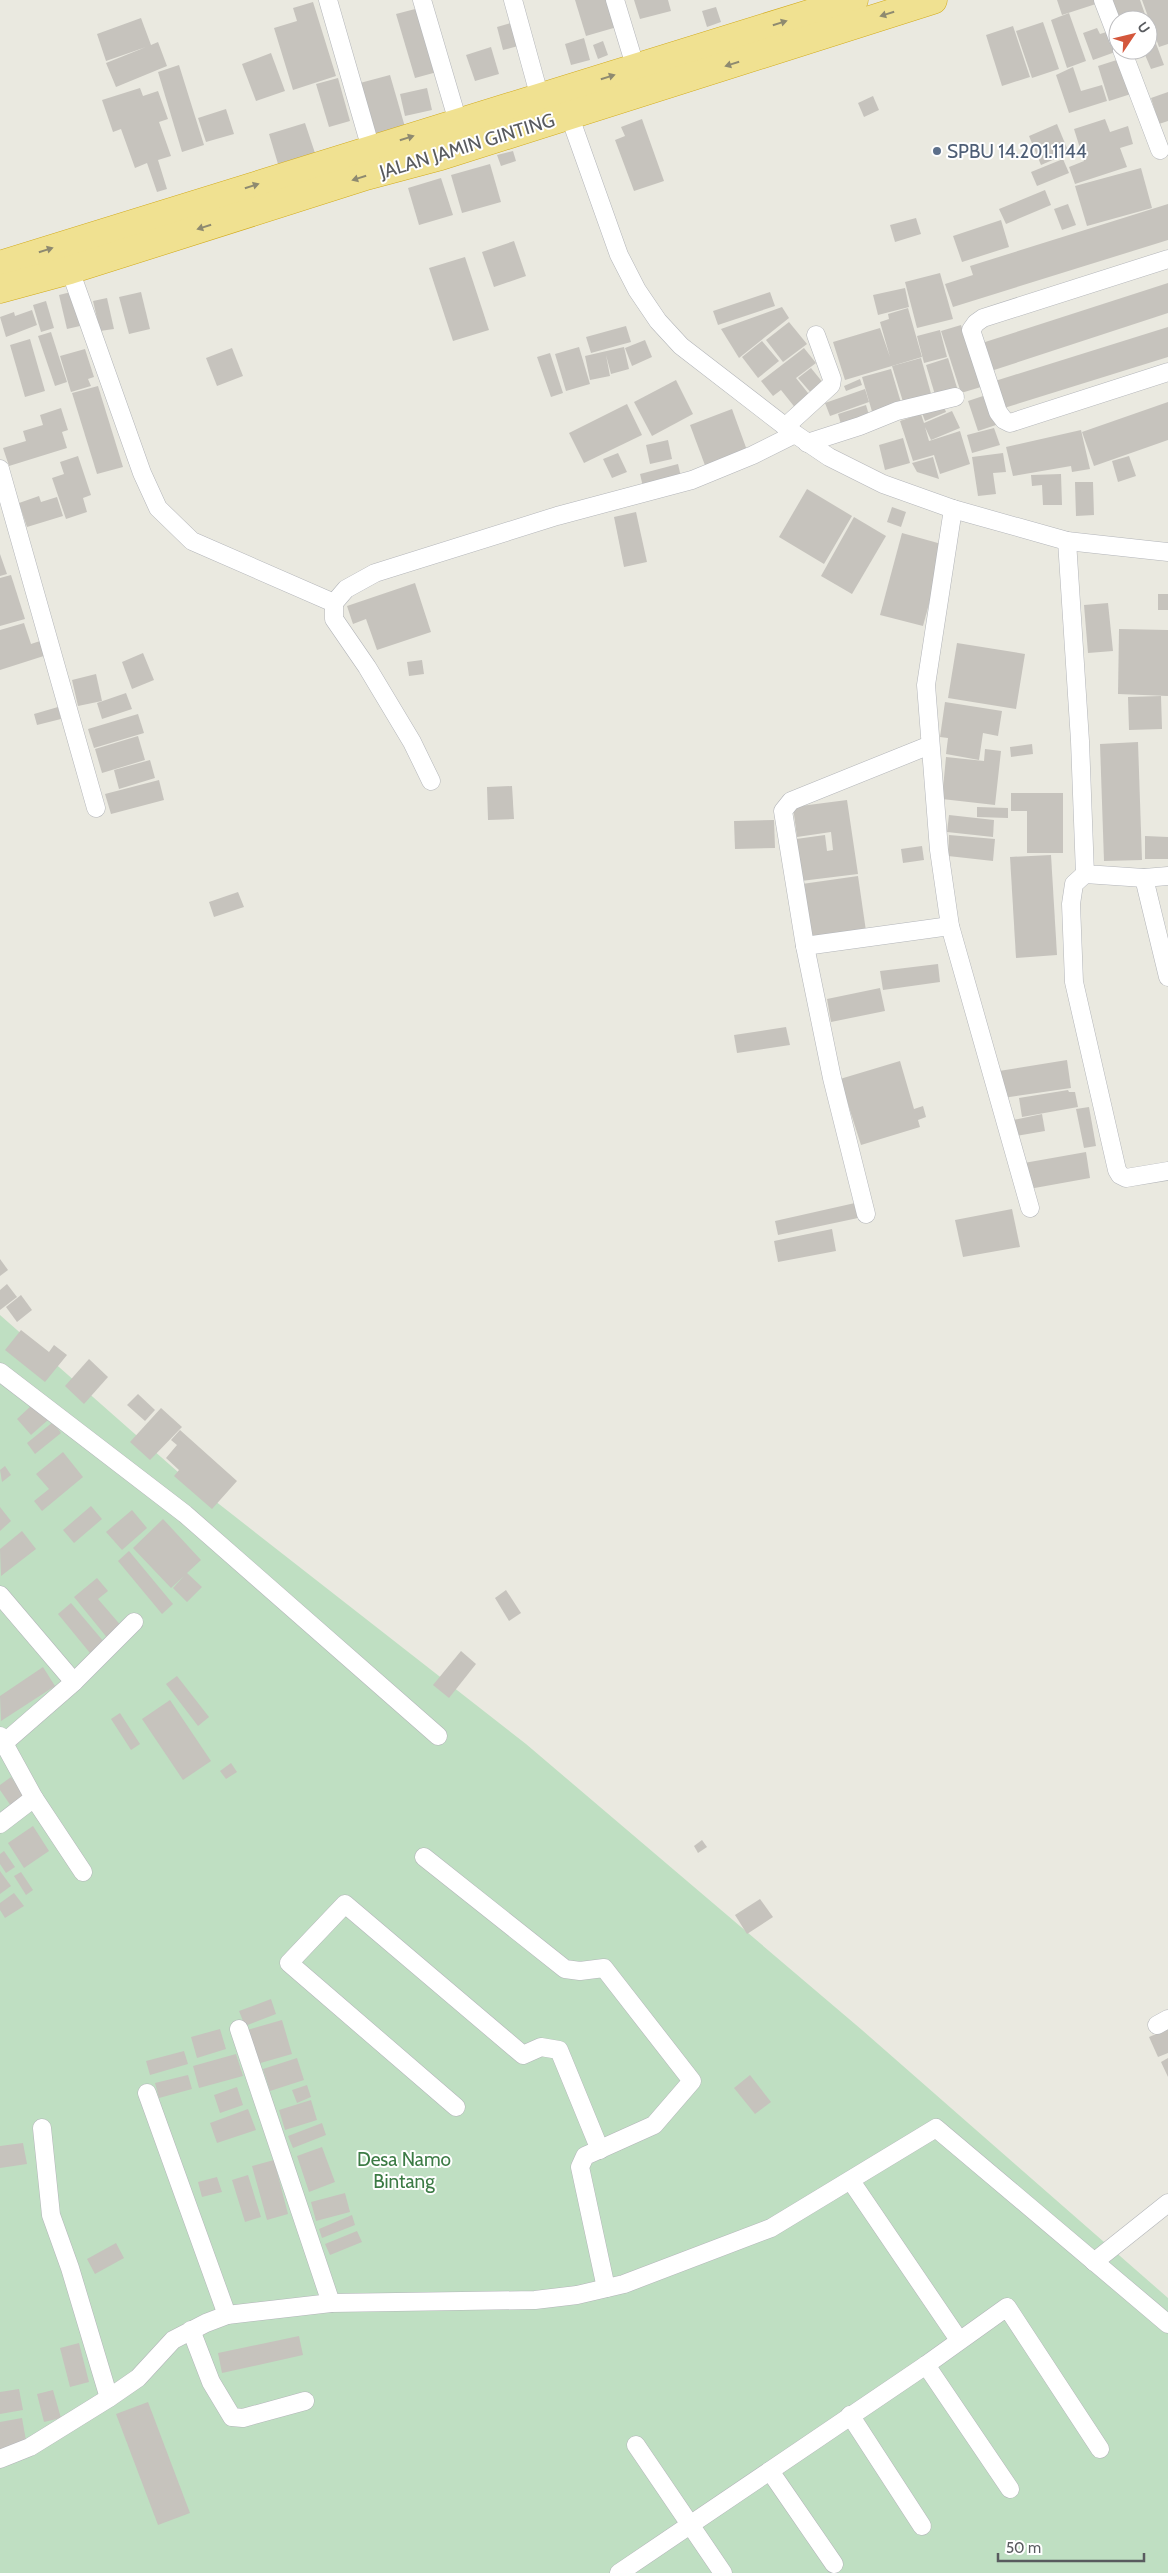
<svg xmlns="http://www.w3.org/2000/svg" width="1168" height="2573" viewBox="0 0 1168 2573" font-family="Cabin,sans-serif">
	<rect width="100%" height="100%" fill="#eae9e0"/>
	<polygon fill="#bfdfc2" points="0,1315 178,1472 526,1744 862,2030 1168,2298 1168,2573 0,2573"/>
	<g fill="#c6c3bd">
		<polygon points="575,0 610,0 617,27 586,36"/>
		<polygon points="634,0 668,0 671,11 640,19"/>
		<polygon points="1057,0 1101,0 1102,2 1062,15"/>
		<polygon points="1106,0 1140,0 1147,20 1118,20"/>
		<polygon points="1142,0 1168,0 1168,44 1159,47"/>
		<polygon points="313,2 336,76 293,90 274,28 297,21 293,8"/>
		<polygon points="716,7 721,22 707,27 702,11"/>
		<polygon points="419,8 437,72 415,78 396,14"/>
		<polygon points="1069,13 1086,61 1067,68 1051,20"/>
		<polygon points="141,18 151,45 158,42 167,66 116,87 106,63 146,47 106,61 97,34"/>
		<polygon points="1043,22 1059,69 1032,78 1016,31"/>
		<polygon points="1148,22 1164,65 1151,69 1143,50 1148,50"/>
		<polygon points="511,23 518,46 503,50 497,27"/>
		<polygon points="1013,26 1030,77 1002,86 986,35"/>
		<polygon points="1097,28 1100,34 1113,30 1118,51 1093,60 1083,33"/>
		<polygon points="584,38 590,60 571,65 565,44"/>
		<polygon points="603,41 608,55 598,59 593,45"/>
		<polygon points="491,47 499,74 475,81 466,55"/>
		<polygon points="271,53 285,91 256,101 242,64"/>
		<polygon points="1123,58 1134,93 1109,101 1098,66"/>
		<polygon points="179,65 204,145 182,152 158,72"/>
		<polygon points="1073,67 1081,91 1102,85 1107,101 1069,113 1056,75"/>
		<polygon points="390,75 405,127 375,136 360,83"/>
		<polygon points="338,78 350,121 329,127 316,84"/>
		<polygon points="140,88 143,96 158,91 168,119 159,122 171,156 158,160 167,189 157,192 147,163 135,168 121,129 113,132 102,100"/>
		<polygon points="427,88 432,110 405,116 400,94"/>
		<polygon points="1168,92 1168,121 1159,124 1151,98"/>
		<polygon points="873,96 879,110 864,117 858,103"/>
		<polygon points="226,109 234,134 206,142 198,118"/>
		<polygon points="642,119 664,181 634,191 615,140 625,136 621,127"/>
		<polygon points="1105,119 1110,132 1128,126 1133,144 1120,148 1127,167 1075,184 1069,167 1084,161 1074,129"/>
		<polygon points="305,123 315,153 278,164 269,134"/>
		<polygon points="1057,124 1069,153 1041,165 1029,136"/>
		<polygon points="513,151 516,161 501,166 497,155"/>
		<polygon points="1063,159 1069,173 1037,186 1031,172"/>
		<polygon points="490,164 501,202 462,213 451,175"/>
		<polygon points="1141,168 1152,208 1087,226 1075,186"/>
		<polygon points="441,178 453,215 419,225 408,188"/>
		<polygon points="1045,190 1051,205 1006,224 999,209"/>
		<polygon points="1068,204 1076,225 1062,230 1054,209"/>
		<polygon points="1168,204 1168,240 953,307 945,284 973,275 970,266"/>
		<polygon points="916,218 921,234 895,242 890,225"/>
		<polygon points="1001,220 1009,247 962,262 953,236"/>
		<polygon points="514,241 526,276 494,287 482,252"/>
		<polygon points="465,257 489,330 453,341 429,268"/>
		<polygon points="940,273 953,319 917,328 905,282"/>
		<polygon points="1168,283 1168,313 991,371 982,343"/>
		<polygon points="905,288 909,307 878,315 873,295"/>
		<polygon points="71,292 80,326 67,329 59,295"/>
		<polygon points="141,292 150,329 129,334 119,297"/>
		<polygon points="770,292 775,306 718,325 713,311"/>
		<polygon points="107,298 114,329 100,331 93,301"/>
		<polygon points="46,301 54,328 41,332 33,305"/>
		<polygon points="782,307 789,318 739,358 721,329"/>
		<polygon points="908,308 922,357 845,380 833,342 880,328 890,357 880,322 889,319 888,314"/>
		<polygon points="32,310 37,325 6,337 0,317 14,312 15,316"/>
		<polygon points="789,322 807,344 783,362 766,340"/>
		<polygon points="961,325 981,387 961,393 941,331"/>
		<polygon points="626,326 631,342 591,353 586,337"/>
		<polygon points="1168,327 1168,357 1004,408 995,381"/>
		<polygon points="940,330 947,357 924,363 917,336"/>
		<polygon points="51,332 67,382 55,386 38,336"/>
		<polygon points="30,339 45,391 25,397 10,345"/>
		<polygon points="645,340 652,357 632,366 625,348"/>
		<polygon points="762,341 779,361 758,378 742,357"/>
		<polygon points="579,347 590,384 566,391 555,354"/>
		<polygon points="624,347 629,369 611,374 606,355 610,376 590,380 585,356"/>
		<polygon points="232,348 243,376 217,386 206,358"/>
		<polygon points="804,348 816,363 796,378 812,398 797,410 781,390 773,396 761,381"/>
		<polygon points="85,349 94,377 88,379 91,386 71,392 60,356"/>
		<polygon points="550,353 563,393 551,397 537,357"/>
		<polygon points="921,358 932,397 904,405 892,366"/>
		<polygon points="948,358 958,391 936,398 926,365"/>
		<polygon points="811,368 824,384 812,394 798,378"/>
		<polygon points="891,369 902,406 873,415 862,377"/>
		<polygon points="860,379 862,385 846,391 844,386"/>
		<polygon points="676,380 693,414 652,436 634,402"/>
		<polygon points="98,386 123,467 97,474 72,393"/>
		<polygon points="865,389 869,402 830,416 825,403"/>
		<polygon points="986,395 996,425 978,431 968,401"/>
		<polygon points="1168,402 1168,440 1094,466 1082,432"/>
		<polygon points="627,404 642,435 584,463 569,433"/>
		<polygon points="943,404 946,412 925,421 922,413"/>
		<polygon points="866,405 871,422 843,431 838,414"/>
		<polygon points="61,408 68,430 62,432 67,448 9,466 3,448 26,441 23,431 43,425 40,415"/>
		<polygon points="732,409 748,453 706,468 690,425"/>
		<polygon points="952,411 960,428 931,440 925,427 929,441 960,431 970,464 940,474 934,455 913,461 900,421 921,414 924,423"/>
		<polygon points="994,428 1000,445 972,453 967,435"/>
		<polygon points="1081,430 1090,469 1072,472 1071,466 1013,476 1006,447"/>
		<polygon points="903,438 910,463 885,470 879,445"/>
		<polygon points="668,440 672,459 650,464 646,445"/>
		<polygon points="618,453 627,472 612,478 603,459"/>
		<polygon points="1003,453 1006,472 993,473 996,494 978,496 972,457"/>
		<polygon points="78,456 91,495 83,498 87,512 66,519 52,478 64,474 60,462"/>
		<polygon points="1129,456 1136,476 1118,482 1112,461"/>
		<polygon points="933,457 939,479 917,472 912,463"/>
		<polygon points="678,464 682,481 644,491 640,474"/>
		<polygon points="1061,474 1062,505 1043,505 1042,485 1032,486 1031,475"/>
		<polygon points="1075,482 1093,482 1094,515 1076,516"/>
		<polygon points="807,489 852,516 824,564 779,537"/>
		<polygon points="39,496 41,502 57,497 63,516 27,527 19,503"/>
		<polygon points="892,507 906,512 901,527 887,522"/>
		<polygon points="636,512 647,562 624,567 614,517"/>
		<polygon points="854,517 886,536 852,594 821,576"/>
		<polygon points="902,533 945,545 923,626 880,615"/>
		<polygon points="0,554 7,574 0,576"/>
		<polygon points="11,575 25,619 0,626 0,578"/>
		<polygon points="415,583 431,632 377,650 366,619 353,624 347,606"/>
		<rect x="1158" y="594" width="10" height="16"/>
		<polygon points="1108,603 1113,651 1088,653 1084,605"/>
		<polygon points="24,623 31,644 46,639 50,654 0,670 0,630"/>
		<polygon points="1119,629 1168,630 1168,696 1118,694"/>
		<polygon points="957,643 1025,654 1016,709 948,698"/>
		<polygon points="143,653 154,680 132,689 122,662"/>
		<polygon points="422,660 424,674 409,676 407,662"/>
		<polygon points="96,674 102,701 78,706 72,680"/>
		<polygon points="126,693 132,709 102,719 97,703"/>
		<polygon points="1161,696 1162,729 1129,730 1128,697"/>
		<polygon points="945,702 1002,711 998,736 983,733 979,760 946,754 948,738 940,737"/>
		<polygon points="58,707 61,719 37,725 34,714"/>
		<polygon points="138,714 144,733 94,748 88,729"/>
		<polygon points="138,736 145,760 102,773 95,749"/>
		<polygon points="1138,742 1142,860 1104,861 1100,744"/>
		<polygon points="1032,744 1033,754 1011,757 1010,747"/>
		<polygon points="985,749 1001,751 995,805 942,799 946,757 984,761"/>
		<polygon points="150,760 155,778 119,789 114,770"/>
		<polygon points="159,780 164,800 111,814 105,794"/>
		<polygon points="512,786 514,819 488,820 487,787"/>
		<polygon points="1011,793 1063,793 1063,853 1027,853 1027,811 1011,811"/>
		<polygon points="847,800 858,874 801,881 796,839 825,835 827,851 833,850 831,832 797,837 793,807"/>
		<polygon points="977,807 1008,808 1008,818 977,817"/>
		<polygon points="949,815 994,820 993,837 947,832"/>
		<polygon points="774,820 775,848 735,849 734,821"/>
		<polygon points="949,835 995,839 993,861 948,856"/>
		<polygon points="1145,836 1168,837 1168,859 1145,859"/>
		<polygon points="922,846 924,860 903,863 901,849"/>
		<polygon points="1051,855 1057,955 1016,958 1010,857"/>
		<polygon points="858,876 866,931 810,938 802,884"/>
		<polygon points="238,892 244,907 214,917 209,902"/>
		<polygon points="938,964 940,982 883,990 880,971"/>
		<polygon points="880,988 885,1011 831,1022 827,999"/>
		<polygon points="786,1027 790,1045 737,1053 734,1035"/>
		<polygon points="1067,1060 1071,1088 1003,1098 999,1071"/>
		<polygon points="900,1061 914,1109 923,1106 926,1117 918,1120 920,1127 861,1145 840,1079"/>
		<polygon points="1068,1090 1069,1092 1075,1092 1078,1107 1022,1117 1019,1098"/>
		<polygon points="1089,1107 1096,1146 1084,1148 1076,1109"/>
		<polygon points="1042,1114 1045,1131 1016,1136 1013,1120"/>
		<polygon points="1086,1152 1090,1178 1029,1189 1024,1163"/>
		<polygon points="855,1203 858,1218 778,1235 775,1221"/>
		<polygon points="1012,1209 1020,1247 963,1257 955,1220"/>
		<polygon points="832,1229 836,1251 778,1262 774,1241"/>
		<polygon points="0,1259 8,1270 0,1276"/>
		<polygon points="7,1284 17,1297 0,1310 0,1290"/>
		<polygon points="21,1295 32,1310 17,1322 6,1307"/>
		<polygon points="21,1330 49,1352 54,1345 67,1355 45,1382 5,1350"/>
		<polygon points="89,1359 108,1377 84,1404 65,1386"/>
		<polygon points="138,1394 155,1410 145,1421 127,1405"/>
		<polygon points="33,1404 48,1420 31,1435 17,1419"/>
		<polygon points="161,1408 182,1427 150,1460 130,1442"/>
		<polygon points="53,1422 61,1433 35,1454 27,1443"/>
		<polygon points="180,1430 237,1481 212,1509 174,1476 179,1470 166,1458 177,1445 171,1440"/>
		<polygon points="63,1452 83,1477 42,1511 34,1501 49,1489 36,1474"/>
		<polygon points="5,1466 11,1475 2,1482 0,1470"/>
		<polygon points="91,1506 102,1519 74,1543 63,1530"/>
		<polygon points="0,1507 11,1521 0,1531"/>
		<polygon points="132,1510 147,1528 122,1550 106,1532"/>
		<polygon points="163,1519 201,1560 187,1573 202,1587 187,1602 173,1588 184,1576 171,1588 133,1548"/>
		<polygon points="22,1531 36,1549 1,1576 0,1549"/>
		<polygon points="129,1551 173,1604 162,1614 118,1561"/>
		<polygon points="97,1578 108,1591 98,1599 123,1628 109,1640 74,1597"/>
		<polygon points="506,1590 521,1613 509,1621 495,1598"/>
		<polygon points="71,1603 104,1642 90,1653 58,1614"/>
		<polygon points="461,1651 476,1664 449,1698 433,1685"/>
		<polygon points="43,1667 55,1686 1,1721 0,1696"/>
		<polygon points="177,1676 209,1717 198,1726 166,1684"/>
		<polygon points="170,1700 211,1761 183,1780 142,1719"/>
		<polygon points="120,1713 140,1744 131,1750 111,1719"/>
		<polygon points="231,1763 237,1772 226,1779 220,1771"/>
		<polygon points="11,1777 25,1797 11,1806 0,1790 0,1785"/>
		<polygon points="33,1826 49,1851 24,1868 8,1843"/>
		<polygon points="702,1840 707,1847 698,1853 694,1846"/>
		<polygon points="4,1851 15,1867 6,1873 0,1864 0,1854"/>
		<polygon points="0,1871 11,1886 0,1894"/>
		<polygon points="21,1872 33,1890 26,1895 14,1876"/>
		<polygon points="14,1893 24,1906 5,1918 0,1910 0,1903"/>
		<polygon points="760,1899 773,1917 747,1934 735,1915"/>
		<polygon points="271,1999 276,2014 245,2026 239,2011"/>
		<polygon points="282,2020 292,2054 257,2064 247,2030"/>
		<polygon points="220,2029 226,2049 197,2058 191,2037"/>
		<polygon points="1168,2029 1168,2053 1158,2057 1149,2037"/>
		<polygon points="184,2051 188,2064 150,2075 146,2061"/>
		<polygon points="236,2054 243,2076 199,2088 193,2066"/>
		<polygon points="297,2058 304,2080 270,2091 263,2069"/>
		<polygon points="1168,2058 1168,2077 1161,2062"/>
		<polygon points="188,2075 192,2089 159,2098 155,2083"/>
		<polygon points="750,2075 771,2102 755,2114 734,2088"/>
		<polygon points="307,2085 311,2097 297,2103 292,2090"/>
		<polygon points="237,2087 243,2105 220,2113 214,2095"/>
		<polygon points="311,2100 317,2120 285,2130 279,2110"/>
		<polygon points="248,2109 256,2130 217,2143 210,2123"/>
		<polygon points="322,2123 326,2135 293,2148 288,2136"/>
		<polygon points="23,2143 27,2164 0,2168 0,2146"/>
		<polygon points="322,2147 335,2182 309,2192 297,2156"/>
		<polygon points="274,2160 288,2214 267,2220 252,2166"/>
		<polygon points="248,2175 261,2217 245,2222 232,2180"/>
		<polygon points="217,2177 222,2192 202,2197 198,2182"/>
		<polygon points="345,2193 350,2212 316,2221 311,2202"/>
		<polygon points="352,2215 355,2225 322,2238 319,2229"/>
		<polygon points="357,2231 362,2242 330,2255 325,2244"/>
		<polygon points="116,2243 124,2258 95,2274 87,2259"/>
		<polygon points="299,2336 303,2355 222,2373 218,2353"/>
		<polygon points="79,2343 89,2382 70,2387 60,2348"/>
		<polygon points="19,2389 23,2410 0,2414 0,2392"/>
		<polygon points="53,2390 61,2418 44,2422 37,2394"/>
		<polygon points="148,2402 190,2513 158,2525 116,2414"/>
		<polygon points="22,2418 27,2446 0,2451 0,2422"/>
	</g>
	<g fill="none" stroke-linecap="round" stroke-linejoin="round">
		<g stroke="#b3b5b9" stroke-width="19">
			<g id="street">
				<polyline points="328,0 371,149"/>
				<polyline points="422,0 458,122"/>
				<polyline points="513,0 540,98"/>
				<polyline points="615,0 636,69"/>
				<polyline points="1103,0 1118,39"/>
				<polyline points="1122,50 1160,150"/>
				<polyline points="566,106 619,255 637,290 658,321 681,346 795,434 829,457 883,484 953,509 1067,541 1168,552"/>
				<polyline points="1168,259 983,318 976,323 971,330 998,412 1004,420 1010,423 1168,372"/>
				<polyline points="70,270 142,473 158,508 192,541 334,603"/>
				<polyline points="785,427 831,385 832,379 816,335"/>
				<polyline points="807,443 860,426 897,411 955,397"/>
				<polyline points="0,469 96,808"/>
				<polyline points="953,509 926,685 939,850 950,926 1030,1208"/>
				<polyline points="1067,541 1080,741 1085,874 1144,878 1168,876"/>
				<polyline points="431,781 412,742 367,667 334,619 334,603 346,589 375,573 557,516 692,480 753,455 795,434"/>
				<polyline points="1085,874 1074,884 1071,904 1074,982 1117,1170 1120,1175 1126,1178 1168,1171"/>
				<polyline points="1144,878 1168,977"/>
				<polyline points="805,946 950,926"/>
				<polyline points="866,1214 832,1078 805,946 783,811 791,801 930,745"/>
				<polyline points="0,1372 185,1514 438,1736"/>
				<polyline points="0,1595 74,1682 4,1743"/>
				<polyline points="74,1682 134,1622"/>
				<polyline points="0,1736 34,1798 83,1872"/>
				<polyline points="0,1824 34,1798"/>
				<polyline points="424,1857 565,1969 580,1971 604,1968 692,2081 654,2125 585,2156 580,2167 606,2288"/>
				<polyline points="1157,2025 1168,2019"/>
				<polyline points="239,2029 331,2303"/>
				<polyline points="147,2093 227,2315"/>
				<polyline points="456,2107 289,1963 345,1904 523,2055 541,2047 559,2050 600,2150"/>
				<polyline points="42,2128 51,2215 70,2268 109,2398"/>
				<polyline points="851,2181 959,2340"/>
				<polyline points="1094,2262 1168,2203"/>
				<polyline points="191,2330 211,2382 232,2417 243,2418 305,2401"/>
				<polyline points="926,2365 1010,2489"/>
				<polyline points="850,2415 922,2526"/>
				<polyline points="636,2445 723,2573"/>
				<polyline points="0,2459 30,2447 109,2398 138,2378 173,2340 206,2323 227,2315 331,2303 535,2300 577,2295 624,2284 771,2228 936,2128 1168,2324"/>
				<polyline points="770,2471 834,2564"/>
				<polyline points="619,2573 926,2365 1007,2307 1100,2449"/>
			</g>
		</g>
		<g stroke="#d1aa19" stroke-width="29">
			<g id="highway">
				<polyline points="0,265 854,0"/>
				<polyline points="0,289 70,270 366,176 441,156 933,0"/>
			</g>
		</g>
		<use href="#street" stroke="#fff" stroke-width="18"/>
		<use href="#highway" stroke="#f0e191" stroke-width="28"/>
	</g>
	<defs><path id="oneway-solid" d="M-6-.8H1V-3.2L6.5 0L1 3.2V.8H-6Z" transform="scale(1.25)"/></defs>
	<g fill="#8e8a70">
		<use href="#oneway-solid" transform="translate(887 14) rotate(163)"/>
		<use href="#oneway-solid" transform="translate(780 23) rotate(-17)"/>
		<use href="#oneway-solid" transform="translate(732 64) rotate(163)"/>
		<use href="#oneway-solid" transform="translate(608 77) rotate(-17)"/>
		<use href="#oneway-solid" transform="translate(407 138) rotate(-17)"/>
		<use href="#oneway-solid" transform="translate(359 178) rotate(163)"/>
		<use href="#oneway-solid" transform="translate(252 186) rotate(-18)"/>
		<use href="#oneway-solid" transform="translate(204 227) rotate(162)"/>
		<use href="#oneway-solid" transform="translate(46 250) rotate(-18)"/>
	</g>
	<circle fill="#5c6f8a" stroke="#fff" stroke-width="2" cx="937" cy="151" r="5"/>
	<g text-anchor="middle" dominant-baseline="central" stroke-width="4" stroke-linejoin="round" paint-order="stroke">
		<g font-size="19" fill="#595b5f" stroke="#fff">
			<text transform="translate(467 146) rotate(-17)">JALAN JAMIN GINTING</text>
		</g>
		<g font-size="19" fill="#4e5e75" stroke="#fff" text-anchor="start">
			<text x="947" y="151">SPBU 14.201.1144</text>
		</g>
		<g font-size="19" fill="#3c7b45" stroke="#fff">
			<text x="404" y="2159">Desa Namo<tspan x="404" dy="22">Bintang</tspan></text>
		</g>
	</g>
	<g transform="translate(1133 35) rotate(55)"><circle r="24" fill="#ffffff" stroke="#bdbdbf"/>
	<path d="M0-4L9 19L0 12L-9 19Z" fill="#d4573c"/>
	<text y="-8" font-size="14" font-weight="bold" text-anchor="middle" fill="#595b5f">U</text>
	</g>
	<path d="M998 2553v8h146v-8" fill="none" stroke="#595b5f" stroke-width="2.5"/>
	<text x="1006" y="2553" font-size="15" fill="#595b5f" stroke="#ffffff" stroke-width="4" paint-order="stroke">50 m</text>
</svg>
